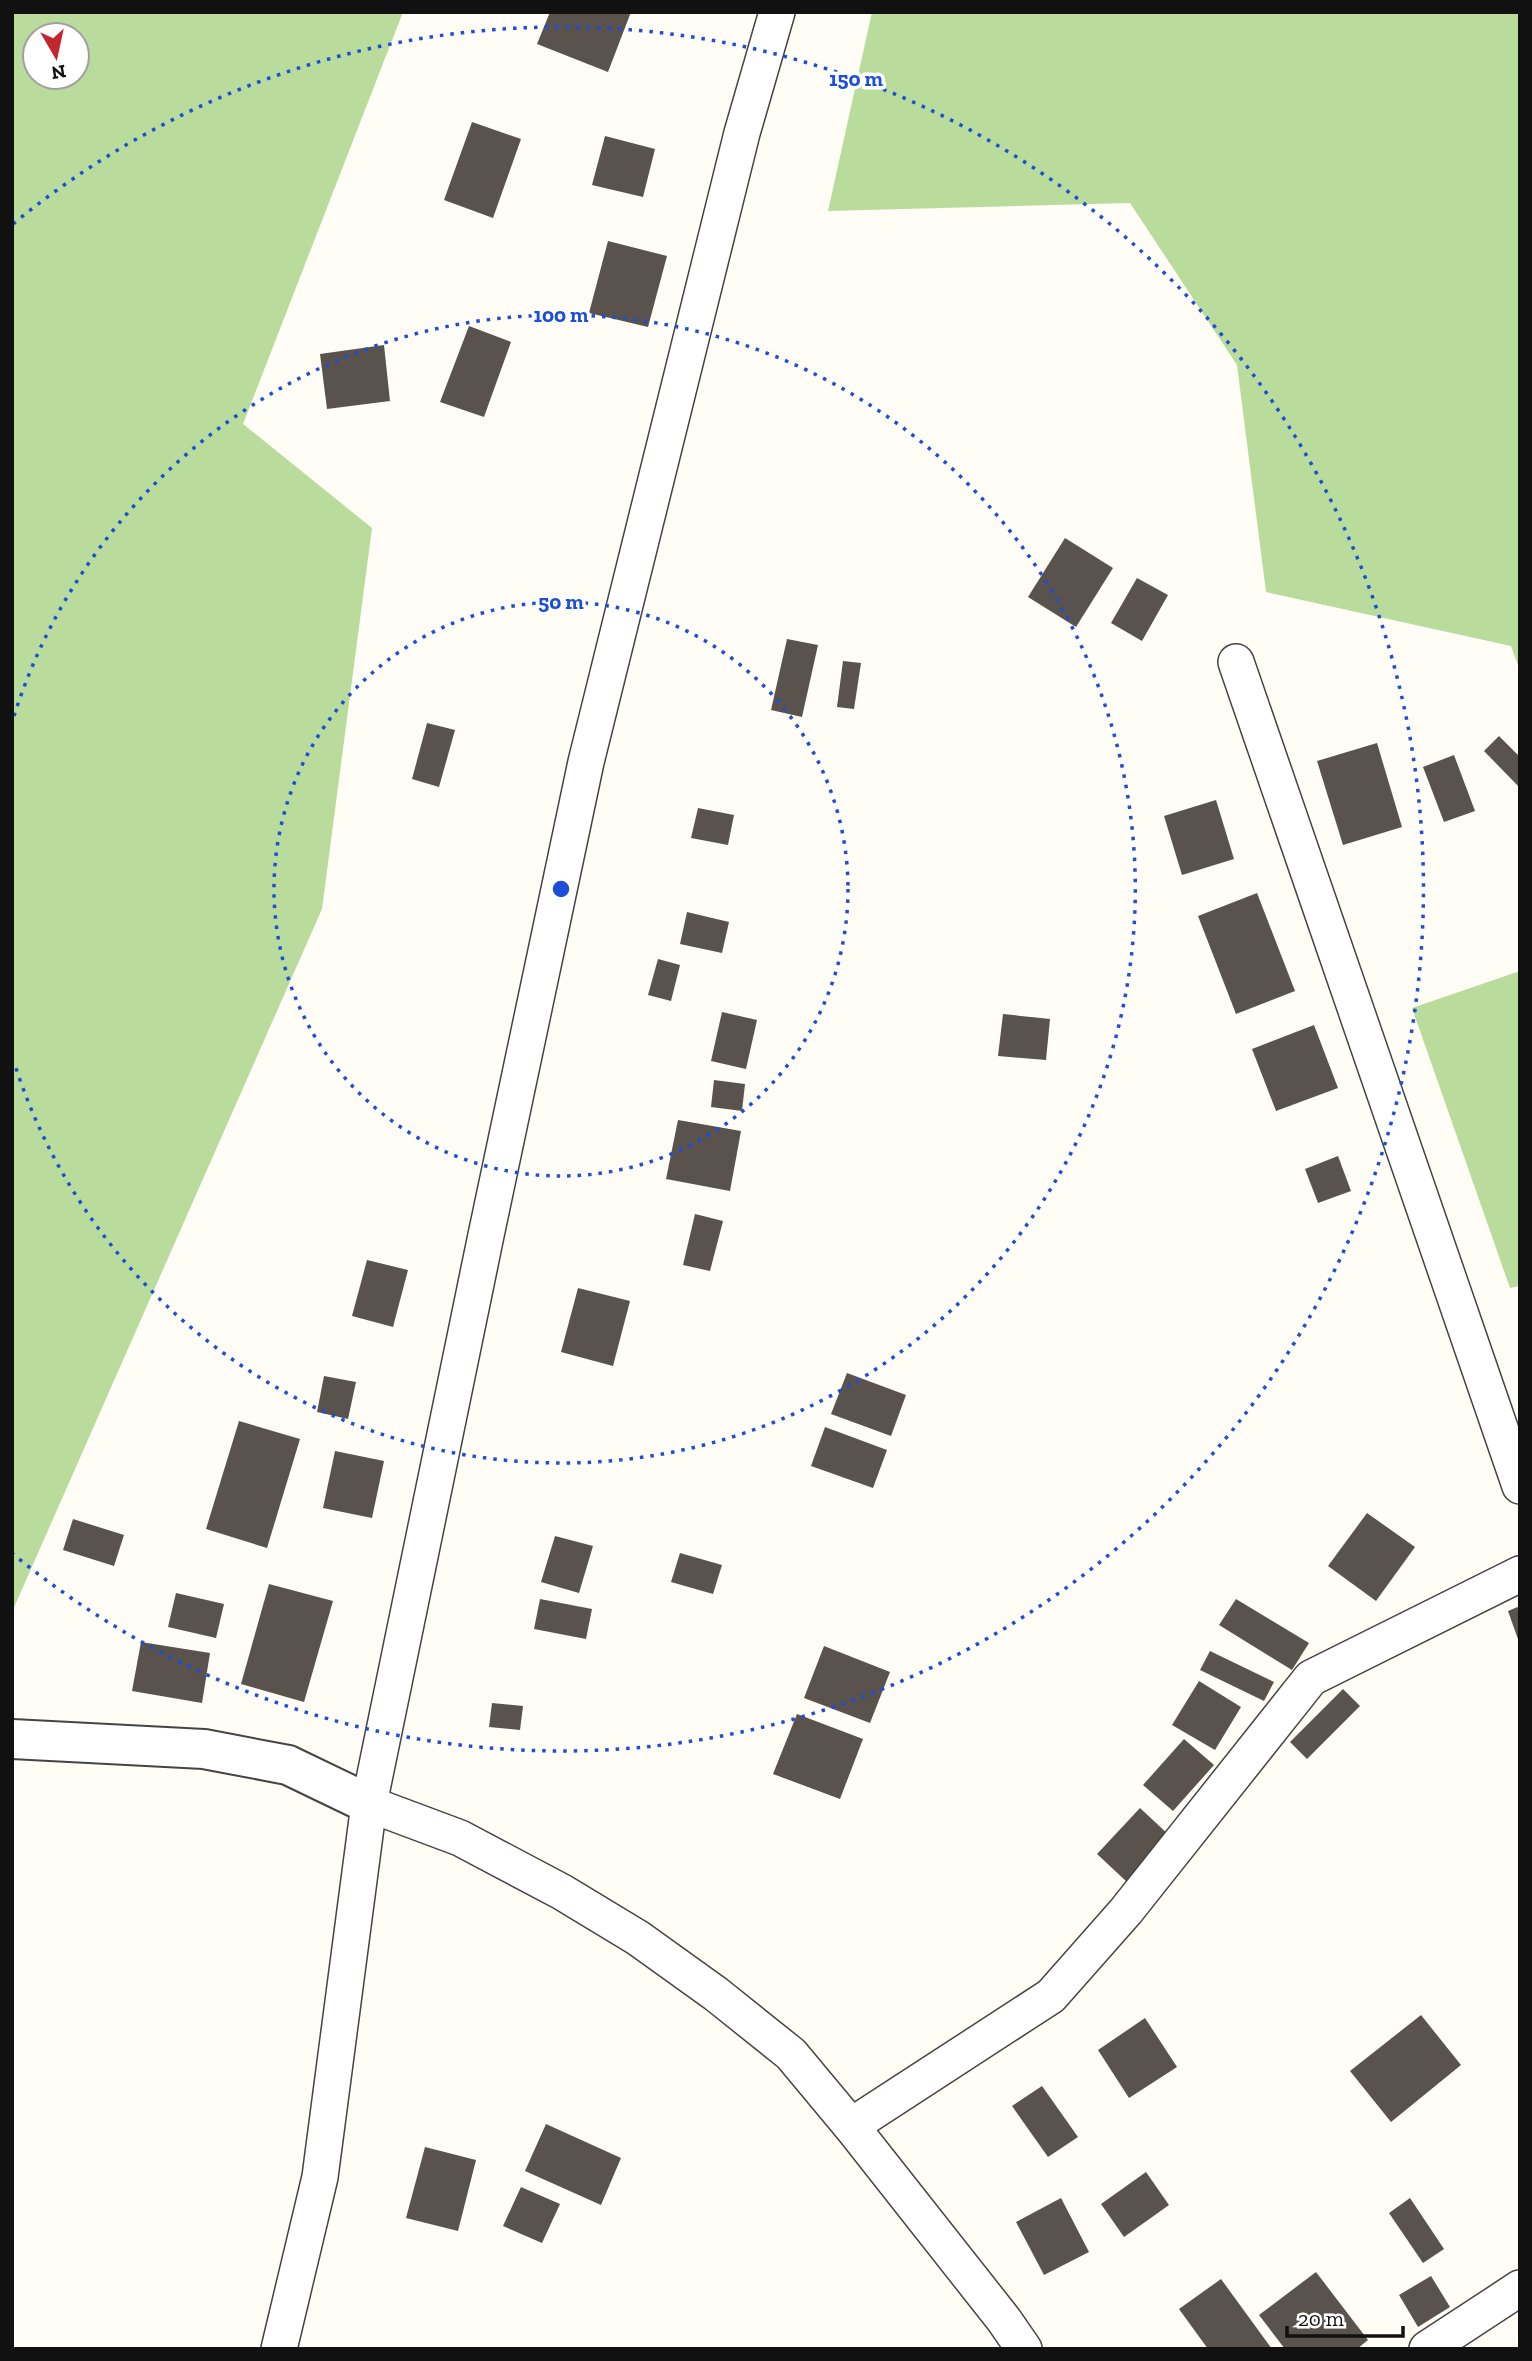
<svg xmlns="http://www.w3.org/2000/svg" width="1532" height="2361" viewBox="0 0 1532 2361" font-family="'Zilla Slab',serif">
	<rect width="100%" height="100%" fill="#fffdf5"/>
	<g fill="#b9dc9c" fill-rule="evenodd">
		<path d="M 12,12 L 403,12 L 243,424 L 372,528 L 322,909 L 12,1612 ZM 35,35 L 77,35 L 77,77 L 35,77 Z"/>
		<polygon points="872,12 1520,12 1520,671 1511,646 1266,592 1237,365 1130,203 828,211"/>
		<polygon points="1520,971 1520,1286 1510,1288 1412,1008"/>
	</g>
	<g fill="#5a524d">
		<polygon points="550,12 631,12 608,72 537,44"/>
		<polygon points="472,122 521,139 493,218 444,200"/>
		<polygon points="605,136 655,149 643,197 592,185"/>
		<polygon points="608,241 667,256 648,327 589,313"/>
		<polygon points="469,326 511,342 484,417 440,402"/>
		<polygon points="384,345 390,401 327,409 320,354"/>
		<polygon points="1065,538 1113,568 1076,627 1028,597"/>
		<polygon points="1137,578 1168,595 1142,641 1111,623"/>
		<polygon points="787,639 818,645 802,717 771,710"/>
		<polygon points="843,661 861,663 854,709 837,707"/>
		<polygon points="427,723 455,730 439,787 412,779"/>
		<polygon points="1499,736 1520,757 1520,788 1484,751"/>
		<polygon points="1377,743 1402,827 1343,845 1317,761"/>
		<polygon points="1454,755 1475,811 1444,822 1423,767"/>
		<polygon points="1216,800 1234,859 1182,875 1164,816"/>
		<polygon points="698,808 734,815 728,845 691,838"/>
		<polygon points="1257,893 1295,991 1236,1014 1198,916"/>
		<polygon points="687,912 729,922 722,953 680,944"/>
		<polygon points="658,959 680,965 671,1001 648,995"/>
		<polygon points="722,1012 757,1020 746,1069 711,1061"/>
		<polygon points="1003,1014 1050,1019 1046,1060 998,1056"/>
		<polygon points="1314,1025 1338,1088 1276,1111 1252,1049"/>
		<polygon points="714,1080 745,1084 742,1111 711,1107"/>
		<polygon points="678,1120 741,1131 730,1191 666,1179"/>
		<polygon points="1338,1156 1351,1191 1318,1203 1305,1169"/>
		<polygon points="695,1214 723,1221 710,1271 683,1265"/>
		<polygon points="367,1260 408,1270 393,1327 352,1316"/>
		<polygon points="578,1288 630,1301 613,1366 561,1352"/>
		<polygon points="847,1373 906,1395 891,1436 831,1414"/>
		<polygon points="324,1376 356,1382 348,1419 317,1412"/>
		<polygon points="239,1421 300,1439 267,1548 206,1529"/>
		<polygon points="825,1427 887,1450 873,1488 811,1466"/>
		<polygon points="335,1451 384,1461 372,1518 323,1508"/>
		<polygon points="1367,1513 1415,1547 1376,1601 1328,1566"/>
		<polygon points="73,1519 124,1535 114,1566 63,1550"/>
		<polygon points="555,1536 593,1546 579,1593 541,1582"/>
		<polygon points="680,1553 722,1565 713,1594 671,1582"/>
		<polygon points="269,1584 333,1601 304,1702 241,1684"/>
		<polygon points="176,1593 224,1604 216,1638 168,1627"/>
		<polygon points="540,1599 592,1609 586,1639 534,1629"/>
		<polygon points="1236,1599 1309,1643 1292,1670 1219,1625"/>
		<polygon points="1520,1606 1520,1642 1519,1642 1508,1611"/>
		<polygon points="141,1642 210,1653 202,1703 132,1691"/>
		<polygon points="824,1646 890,1672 870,1723 804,1698"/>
		<polygon points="1210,1651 1274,1682 1264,1701 1200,1670"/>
		<polygon points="1199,1681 1241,1707 1215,1750 1172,1725"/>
		<polygon points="1343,1689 1360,1706 1307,1759 1290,1742"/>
		<polygon points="492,1703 523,1706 520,1730 489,1727"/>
		<polygon points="797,1714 863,1739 840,1799 773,1774"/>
		<polygon points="1184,1739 1214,1765 1173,1811 1143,1785"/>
		<polygon points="1140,1808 1170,1836 1127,1882 1097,1854"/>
		<polygon points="1421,2015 1461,2065 1391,2122 1350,2071"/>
		<polygon points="1145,2018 1177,2067 1129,2098 1098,2050"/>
		<polygon points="1042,2086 1078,2137 1048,2157 1012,2106"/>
		<polygon points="546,2124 621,2158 601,2205 525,2171"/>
		<polygon points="425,2147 476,2160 458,2231 406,2218"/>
		<polygon points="1146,2172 1169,2205 1124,2237 1101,2204"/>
		<polygon points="521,2187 560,2204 542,2243 503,2226"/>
		<polygon points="1061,2198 1089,2252 1044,2275 1016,2222"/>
		<polygon points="1410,2198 1444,2249 1423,2263 1389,2213"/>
		<polygon points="1316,2272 1368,2340 1357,2349 1285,2349 1259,2315"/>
		<polygon points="1431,2276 1450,2307 1418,2327 1399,2295"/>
		<polygon points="1221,2279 1272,2349 1208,2349 1179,2309"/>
	</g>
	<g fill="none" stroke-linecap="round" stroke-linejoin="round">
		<g stroke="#444" stroke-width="38">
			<g id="minor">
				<polyline points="1236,662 1520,1486"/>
				<polyline points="369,1804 460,1838 562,1892 638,1938 716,1994 791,2054 851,2126 1004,2320 1024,2349"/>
				<polyline points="851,2126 1051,1996 1126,1911 1311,1678 1520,1574"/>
				<polyline points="279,2349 320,2177 369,1804 485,1240 586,762 742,133 777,12"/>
				<polyline points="1427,2349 1520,2288"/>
			</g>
		</g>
		<g stroke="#444" stroke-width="42">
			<polyline id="tertiary" points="12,1739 204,1749 288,1765 369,1804"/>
		</g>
		<use href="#minor" stroke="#fff" stroke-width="35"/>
		<use href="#tertiary" stroke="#fff" stroke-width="38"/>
	</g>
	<g fill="none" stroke="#1d4ed8" stroke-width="3.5" stroke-dasharray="3.5 7">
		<circle cx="561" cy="889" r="287"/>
		<path d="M14 716A574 574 0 1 1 14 1062"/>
		<path d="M13 224A862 862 0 1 1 13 1554"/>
	</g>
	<circle cx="561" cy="889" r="10" fill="#1d4ed8" stroke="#fff" stroke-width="3.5"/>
	<g font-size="21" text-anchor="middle" font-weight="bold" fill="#1d4ed8" stroke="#fff" stroke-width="7" stroke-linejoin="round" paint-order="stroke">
		<text x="856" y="86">150 m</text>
		<text x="561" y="322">100 m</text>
		<text x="561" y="609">50 m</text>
	</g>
	<rect width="1532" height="2361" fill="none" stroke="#111111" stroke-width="28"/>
	<g transform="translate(56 56) rotate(171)"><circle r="33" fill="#ffffff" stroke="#a0a0a0" stroke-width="2"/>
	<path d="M0-5L12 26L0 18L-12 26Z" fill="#c4262e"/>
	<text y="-10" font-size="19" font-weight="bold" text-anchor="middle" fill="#111111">N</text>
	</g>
	<path d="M1287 2326v10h116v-10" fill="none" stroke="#111111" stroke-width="3.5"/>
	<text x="1298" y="2326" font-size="21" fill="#111111" stroke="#ffffff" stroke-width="5" paint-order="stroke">20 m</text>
</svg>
